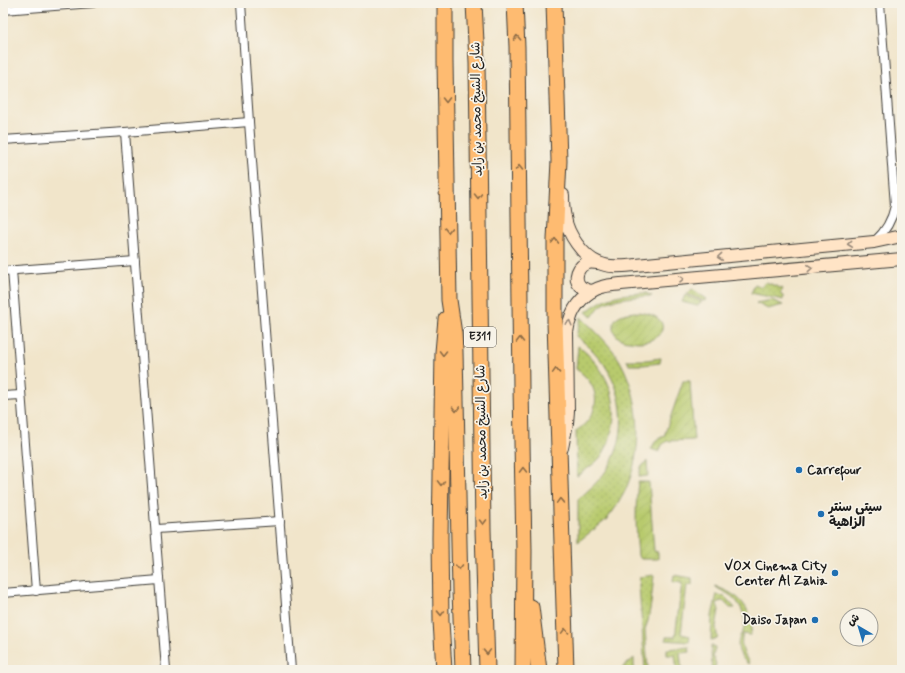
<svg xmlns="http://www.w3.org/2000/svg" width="905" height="673" viewBox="0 0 905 673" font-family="Mynerve,'Playpen Sans Arabic',sans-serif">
	<defs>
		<pattern id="grass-dots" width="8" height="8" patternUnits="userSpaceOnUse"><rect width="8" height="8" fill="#b8ca6d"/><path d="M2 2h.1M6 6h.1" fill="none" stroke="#9ead5e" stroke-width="1.8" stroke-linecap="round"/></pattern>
		<pattern id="garden-furrows" width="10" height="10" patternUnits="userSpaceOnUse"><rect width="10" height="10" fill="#b8ca6d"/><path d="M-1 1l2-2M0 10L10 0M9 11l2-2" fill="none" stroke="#9ead5e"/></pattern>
	</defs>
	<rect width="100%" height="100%" fill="#f7f3e8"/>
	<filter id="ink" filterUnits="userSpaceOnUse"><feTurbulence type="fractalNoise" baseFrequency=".025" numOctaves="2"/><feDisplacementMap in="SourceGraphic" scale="8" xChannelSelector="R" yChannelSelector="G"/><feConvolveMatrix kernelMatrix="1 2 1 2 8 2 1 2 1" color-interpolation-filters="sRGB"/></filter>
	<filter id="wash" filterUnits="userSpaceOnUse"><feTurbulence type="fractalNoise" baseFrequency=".012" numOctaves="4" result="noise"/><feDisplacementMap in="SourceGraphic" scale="16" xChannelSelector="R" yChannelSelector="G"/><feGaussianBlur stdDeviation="0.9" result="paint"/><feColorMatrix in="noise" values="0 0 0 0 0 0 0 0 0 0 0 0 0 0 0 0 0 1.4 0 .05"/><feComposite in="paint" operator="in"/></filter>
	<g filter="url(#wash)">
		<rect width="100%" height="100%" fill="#f1e5ca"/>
		<g fill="url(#grass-dots)" stroke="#6a7344">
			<polygon points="766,282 783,289 780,294 783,296 783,300 751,293 755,284 761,287"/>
			<polygon points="692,289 707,299 704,301 687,294"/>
			<path d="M 646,293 L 652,296 C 638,297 614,297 602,305 C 598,308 595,313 592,317 L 586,312 C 607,295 620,294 646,293 Z"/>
			<polygon points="685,295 702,302 697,306 682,302"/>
			<polygon points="772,300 783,305 768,309 756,303"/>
			<path d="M 581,317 C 595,331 610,344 620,361 C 642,401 644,452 624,493 C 619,502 614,511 607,519 C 598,527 587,534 578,542 L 578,499 C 588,491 598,482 606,471 C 631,434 625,384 594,352 C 589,346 582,341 576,336 Z"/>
			<path d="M 578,346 C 606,367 621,400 611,434 C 609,443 605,452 599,459 C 593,465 584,471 577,476 L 576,431 C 602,414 602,386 576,369 Z"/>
			<polygon points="661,358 660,363 643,365 629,365 627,360 646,360"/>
			<polygon points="654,575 651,603 648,621 645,629 648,670 645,670 639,586 640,577"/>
			<path d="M 715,586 C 721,589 729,591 735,596 C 746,603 756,622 750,635 L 742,634 C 749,619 741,602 728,594 C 724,591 718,590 715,586 Z"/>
			<path d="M 741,634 L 743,635 C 739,645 744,654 749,663 L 748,664 C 739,656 735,646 741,634 Z"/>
			<polygon points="634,658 634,670 620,670"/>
		</g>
		<g fill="url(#garden-furrows)" stroke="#6a7344">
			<path d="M 634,312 C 679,313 665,348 630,341 C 626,341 621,340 618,337 C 611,331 611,321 619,316 C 624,313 629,313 634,312 Z"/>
			<polygon points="683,381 690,381 694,440 667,441 662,445 659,452 651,449 656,440 664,436"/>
			<polygon points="647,461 648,476 639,477 641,467"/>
			<path d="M 638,482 L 649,482 L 654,551 L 658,552 L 658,559 L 641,559 L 638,556 C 636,531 635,507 638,482 Z"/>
			<polygon points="674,575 692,578 692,585 687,585 681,634 690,636 689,642 666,640 666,637 675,637 682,583 673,582"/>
			<polygon points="717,594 725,597 735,608 730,608 723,601 718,602 717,604 719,610 716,627 717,635 718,636 717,639 711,640 712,616"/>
			<path d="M 711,646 L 714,646 L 715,648 L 713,656 L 716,664 L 714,670 L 711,670 C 712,665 711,652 711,646 Z"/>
			<polygon points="689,647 690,652 680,653 682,670 677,670 675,655 667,655 667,649"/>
		</g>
	</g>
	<g filter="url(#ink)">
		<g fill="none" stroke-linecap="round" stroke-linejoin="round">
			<g stroke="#3c3a36" stroke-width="10">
				<g id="street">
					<polyline points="241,3 249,122 291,670"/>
					<polyline points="3,10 93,3"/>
					<polyline points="125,132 166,670"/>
					<polyline points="3,140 125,132 249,122"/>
					<polyline points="895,206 902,214"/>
					<path d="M 875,241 C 886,231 892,220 895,206 L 880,3"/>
					<polyline points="12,270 36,591"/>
					<polyline points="3,271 135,261"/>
					<polyline points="3,396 21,395"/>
					<polyline points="156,529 280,521"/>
					<polyline points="3,593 159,580"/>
				</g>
			</g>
			<g stroke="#3c3a36" stroke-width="14">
				<g id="secondary">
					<path d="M 563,195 C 563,202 563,210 565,217 C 567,233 583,257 599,263 C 610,268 624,266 636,265 L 874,242 L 902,236"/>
					<path d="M 592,291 C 587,290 583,289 580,286 C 573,278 578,265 588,263 C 591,262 595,263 598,263"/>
					<path d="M 562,448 L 567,423 L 568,411 L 567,332 C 568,328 568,324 570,320 C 574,305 587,291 602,287 C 608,285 615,285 621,284 L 902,259"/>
				</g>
			</g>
			<g stroke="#3c3a36" stroke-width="17">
				<g id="highway">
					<polyline points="445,3 445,61 449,300 454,334 455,351 460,591 463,670"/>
					<polyline points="474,3 477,62 483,529 487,670"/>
					<polyline points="515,3 517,47 521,388 524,551 523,670"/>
					<polyline points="554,3 559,161 555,240 555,322 566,670"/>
					<polyline points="531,607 539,670"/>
					<polyline points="444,670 441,621 440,538 443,352 446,319"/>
				</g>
			</g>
			<use href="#street" stroke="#fff" stroke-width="8"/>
			<use href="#secondary" stroke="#ffe4c6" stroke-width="12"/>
			<use href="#highway" stroke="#febb71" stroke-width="15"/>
		</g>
		<defs><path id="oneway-chevron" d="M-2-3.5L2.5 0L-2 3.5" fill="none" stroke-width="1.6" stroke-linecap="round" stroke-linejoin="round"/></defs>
		<g stroke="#8d6c46">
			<use href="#oneway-chevron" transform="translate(517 38) rotate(-93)"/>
			<use href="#oneway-chevron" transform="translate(446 100) rotate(89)"/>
			<use href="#oneway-chevron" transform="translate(519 168) rotate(-91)"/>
			<use href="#oneway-chevron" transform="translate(478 196) rotate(89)"/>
			<use href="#oneway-chevron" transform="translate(448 230) rotate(89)"/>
			<use href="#oneway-chevron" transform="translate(555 241) rotate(-89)"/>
			<use href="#oneway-chevron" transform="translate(520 340) rotate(-91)"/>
			<use href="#oneway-chevron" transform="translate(443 353) rotate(91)"/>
			<use href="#oneway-chevron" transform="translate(556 371) rotate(-92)"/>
			<use href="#oneway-chevron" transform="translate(456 409) rotate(89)"/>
			<use href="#oneway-chevron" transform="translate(523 470) rotate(-91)"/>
			<use href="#oneway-chevron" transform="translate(441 483) rotate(91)"/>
			<use href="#oneway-chevron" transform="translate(560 501) rotate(-92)"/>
			<use href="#oneway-chevron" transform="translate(483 522) rotate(89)"/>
			<use href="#oneway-chevron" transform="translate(459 567) rotate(89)"/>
			<use href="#oneway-chevron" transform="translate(441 613) rotate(88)"/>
			<use href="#oneway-chevron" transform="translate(565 631) rotate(-92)"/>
			<use href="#oneway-chevron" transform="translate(487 652) rotate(88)"/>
		</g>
		<g stroke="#998a7a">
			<use href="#oneway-chevron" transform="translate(850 244) rotate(174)"/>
			<use href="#oneway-chevron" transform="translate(720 257) rotate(174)"/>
			<use href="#oneway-chevron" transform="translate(810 268) rotate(-5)"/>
			<use href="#oneway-chevron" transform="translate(681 279) rotate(-5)"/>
			<use href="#oneway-chevron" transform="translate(569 323) rotate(-76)"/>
		</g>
	</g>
	<g fill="#1f6fb2" stroke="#f7f3e8" stroke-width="1.5">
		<circle cx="799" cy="470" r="4"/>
		<circle cx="821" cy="514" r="4"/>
		<circle cx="835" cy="573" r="4"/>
		<circle cx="815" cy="620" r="4"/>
	</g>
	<g text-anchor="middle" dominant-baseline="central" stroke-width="3.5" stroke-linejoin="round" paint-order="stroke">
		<rect fill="#f7f3e8" stroke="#5e5c59" stroke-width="1" x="464" y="327" width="32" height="20" rx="3"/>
		<g font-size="12" font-weight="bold" fill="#1c1c1c">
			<text x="480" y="337">E311</text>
		</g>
		<g font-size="13" fill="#1c1c1c" stroke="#f7f3e8">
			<text transform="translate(477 109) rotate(-91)">شارع الشيخ محمد بن زايد</text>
			<text transform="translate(482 432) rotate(-91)">شارع الشيخ محمد بن زايد</text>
		</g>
		<g font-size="13" font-weight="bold" fill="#1c1c1c" stroke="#f7f3e8" text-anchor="start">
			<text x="807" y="470">Carrefour</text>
			<text x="829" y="507">سيتي سنتر<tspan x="829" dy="15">الزاهية</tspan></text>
			<text x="827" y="566" text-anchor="end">VOX Cinema City<tspan x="827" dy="15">Center Al Zahia</tspan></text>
			<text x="807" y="620" text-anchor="end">Daiso Japan</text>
		</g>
	</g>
	<rect width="905" height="673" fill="none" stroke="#f7f3e8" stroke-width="16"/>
	<g transform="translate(859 627) rotate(322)"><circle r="19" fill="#f7f3e8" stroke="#9f9d96"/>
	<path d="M0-3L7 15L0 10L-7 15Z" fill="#1f6fb2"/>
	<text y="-6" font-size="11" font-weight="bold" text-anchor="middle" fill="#1c1c1c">ش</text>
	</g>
</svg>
